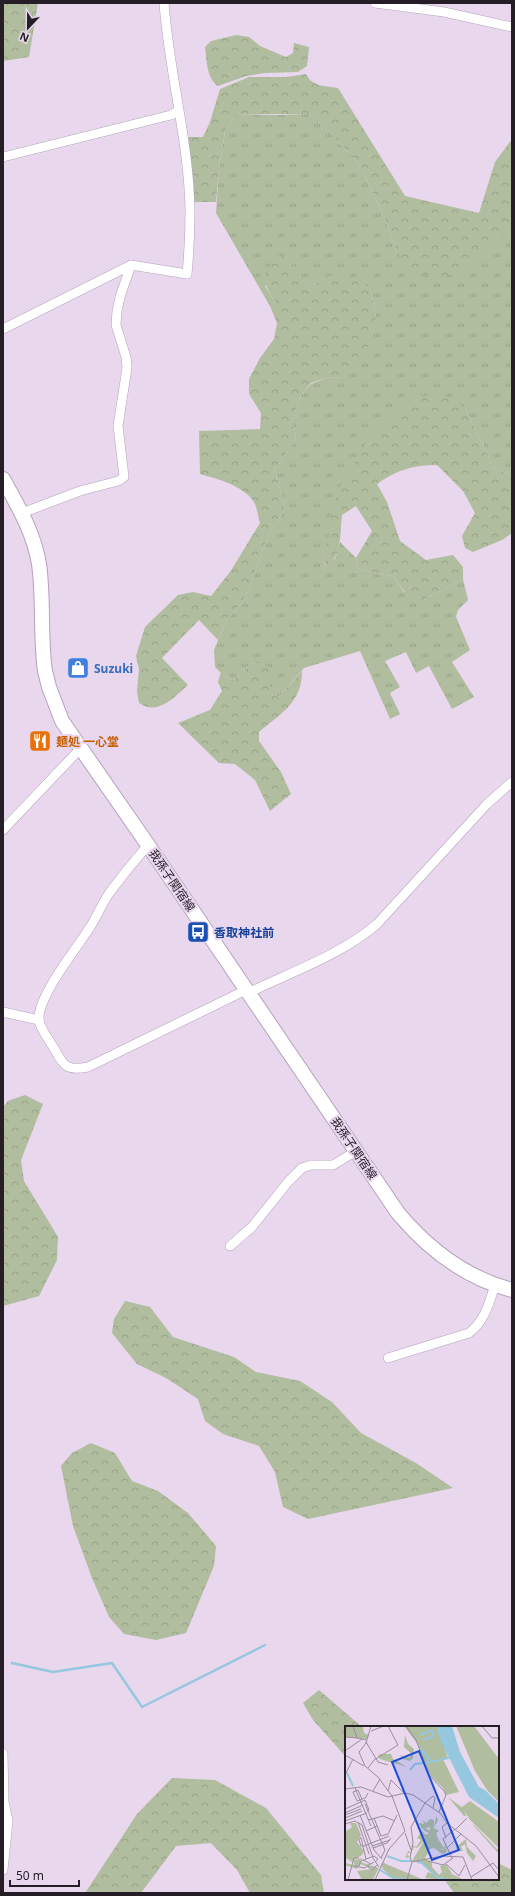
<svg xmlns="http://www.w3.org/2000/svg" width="515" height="1896" viewBox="0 0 515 1896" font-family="'Noto Sans','Noto Sans JP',sans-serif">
	<defs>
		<pattern id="grass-tufts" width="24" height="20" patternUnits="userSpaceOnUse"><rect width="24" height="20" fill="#b0bd9e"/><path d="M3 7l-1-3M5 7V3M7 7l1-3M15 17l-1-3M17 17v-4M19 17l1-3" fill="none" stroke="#97a288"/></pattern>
		<pattern id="forest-crowns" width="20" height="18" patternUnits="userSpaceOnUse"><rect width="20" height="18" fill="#b0bd9e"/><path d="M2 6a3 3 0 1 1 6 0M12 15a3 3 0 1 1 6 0" fill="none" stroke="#97a288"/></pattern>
	</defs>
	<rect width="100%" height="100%" fill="#e9d7ee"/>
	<polygon fill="url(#grass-tufts)" points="236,114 276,115 309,114 330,132 361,167 382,212 397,252 512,230 512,476 494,468 464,407 369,438 325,555 324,569 335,559 340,542 356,558 357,568 377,574 393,576 404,592 423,600 463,579 468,600 458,610 456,617 470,650 452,662 474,697 452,709 429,666 416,673 406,652 385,661 400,687 390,693 400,714 390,719 360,651 304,668 279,697 271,694 255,660 233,680 225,677 215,667 214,650 227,619 241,604 249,588 269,533 285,510 275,469 296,439 292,423 301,395 311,384 328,377 343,378 376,317 371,291 330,276 315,284 309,285 303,279 290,259 265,286 275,302 270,306 216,213 219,169 225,131"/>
	<g fill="url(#forest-crowns)">
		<polygon points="3,3 38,3 29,57 3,61"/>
		<path d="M 236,35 L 249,37 L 260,46 L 286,57 L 293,53 L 294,43 L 309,47 L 307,66 L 298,72 L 265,73 L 246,76 L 218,86 C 206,78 207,60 205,47 L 211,41 Z"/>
		<path d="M 306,74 C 312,87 326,86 338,88 L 405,196 L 479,213 L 495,162 L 512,139 L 512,230 L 462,273 L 436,277 L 415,272 L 397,252 L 382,212 L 361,167 L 330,132 L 309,114 L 236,114 L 225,131 L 219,169 L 216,202 L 192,202 L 186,137 L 203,137 L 210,122 L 220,89 L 249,77 L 287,77 Z"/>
		<path d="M 277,255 L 290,259 L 303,278 L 309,285 L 315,284 L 329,276 L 362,280 L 371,290 L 376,317 L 367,347 L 355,369 L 343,378 L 328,377 L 311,383 L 301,395 L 292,423 L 296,439 L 275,469 L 285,510 L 269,533 L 249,588 L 241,604 L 227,619 L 218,640 L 199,620 L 162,658 L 188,685 C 173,698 158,716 139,703 L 137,691 L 139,669 L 136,656 L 145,627 L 178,595 L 193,592 L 211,596 L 230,572 L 260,523 C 258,517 257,507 254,502 C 243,485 217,479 200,474 L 199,431 L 260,429 L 261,413 L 249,394 L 249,379 L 260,358 L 274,339 L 277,323 L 270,306 L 275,302 C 261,280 262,275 277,255 Z"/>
		<path d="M 440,394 L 464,407 L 494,468 L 512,476 L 512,533 L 502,540 L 473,552 L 465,548 L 462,536 L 475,513 L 463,491 L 437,465 C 414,465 396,470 377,484 L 387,502 L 400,541 L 426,560 L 453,555 L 463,567 L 463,579 L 423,600 L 412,602 L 393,576 L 377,574 L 357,568 L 356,558 L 372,531 L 356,506 L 342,515 C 340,533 342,560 324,569 L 325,555 L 337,492 L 369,438 L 401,407 L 419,397 Z"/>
		<path d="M 255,660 L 269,667 L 271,694 L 279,697 L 302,671 C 302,703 281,713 259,732 L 259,741 L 281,772 L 291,794 L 270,811 L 255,780 L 235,764 L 219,763 L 178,723 L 210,710 L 222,691 L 218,682 L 221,672 L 225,677 L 233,680 Z"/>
		<polygon points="25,1095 43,1104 21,1160 24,1181 58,1237 57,1260 39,1296 3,1306 3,1107 8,1101"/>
		<polygon points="125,1301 150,1307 173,1337 234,1357 256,1372 300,1381 332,1402 361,1433 416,1463 453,1488 308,1519 283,1507 275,1472 259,1446 223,1434 205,1421 198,1399 166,1378 137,1364 112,1333 114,1319"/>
		<polygon points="91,1443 115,1453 132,1481 158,1491 188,1513 216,1546 214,1566 186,1633 156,1640 124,1634 109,1617 92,1578 73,1526 61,1466 72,1453"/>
		<polygon points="319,1690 362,1727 346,1727 346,1757 313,1720 303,1703"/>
		<polygon points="172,1778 215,1780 266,1808 321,1875 324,1893 250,1893 237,1870 211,1843 176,1846 141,1893 85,1893 137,1814"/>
		<polygon points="498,1863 512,1870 512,1893 454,1893 444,1879 498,1879"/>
	</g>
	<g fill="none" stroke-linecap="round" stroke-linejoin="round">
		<polyline stroke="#95c7de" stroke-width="2.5" points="12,1663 53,1672 112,1663 142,1707 265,1645"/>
		<g stroke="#b3a3b9" stroke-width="10">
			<g id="minor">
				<polyline points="375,3 444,12 512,27"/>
				<polyline points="3,157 171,115 178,111"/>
				<path d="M 3,329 L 131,265 L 187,274 C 189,253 190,232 190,211 C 189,141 169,73 164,3"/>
				<polyline points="22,513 80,491 118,481 124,477 118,426 127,368 126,357 116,325 117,311 120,297 131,265"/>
				<polyline points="3,830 81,748"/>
				<path d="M 148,845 C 135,860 122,876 110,892 C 103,902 98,914 92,924 C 79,946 37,996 39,1020 C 40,1029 50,1041 55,1050 C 64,1067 68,1071 88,1067 L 246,990"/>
				<path d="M 248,993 C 291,972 341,955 377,924 L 487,804 L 512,782"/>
				<polyline points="3,1012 39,1020"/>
				<polyline points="230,1246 252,1227 288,1182 302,1168 311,1165 333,1165 356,1151"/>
				<path d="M 388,1358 L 469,1333 C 485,1321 489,1303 495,1285"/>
				<polyline points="3,1753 4,1802 8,1821 3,1870"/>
			</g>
		</g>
		<g stroke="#b3a3b9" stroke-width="16">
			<path id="primary" d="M 3,479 C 18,506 34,533 39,564 C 44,599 40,636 45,671 L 49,687 L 62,721 L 148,845 L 398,1213 C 429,1250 466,1278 512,1290"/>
		</g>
		<use href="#minor" stroke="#fff" stroke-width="9"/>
		<use href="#primary" stroke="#fff" stroke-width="14"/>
	</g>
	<defs>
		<g id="shop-square" transform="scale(1.15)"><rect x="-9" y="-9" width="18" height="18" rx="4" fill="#3f7fe0" stroke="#e9d7ee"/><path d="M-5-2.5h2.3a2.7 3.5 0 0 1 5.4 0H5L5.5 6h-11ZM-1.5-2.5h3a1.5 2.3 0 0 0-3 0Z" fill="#fff"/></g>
		<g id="restaurant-square" transform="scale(1.15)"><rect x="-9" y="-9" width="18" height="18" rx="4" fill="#e8710a" stroke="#e9d7ee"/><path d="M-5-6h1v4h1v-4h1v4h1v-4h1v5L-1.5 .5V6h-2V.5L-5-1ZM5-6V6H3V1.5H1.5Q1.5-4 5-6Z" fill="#fff"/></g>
		<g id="bus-square" transform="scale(1.15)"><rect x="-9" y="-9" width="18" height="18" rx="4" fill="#1a4fb4" stroke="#e9d7ee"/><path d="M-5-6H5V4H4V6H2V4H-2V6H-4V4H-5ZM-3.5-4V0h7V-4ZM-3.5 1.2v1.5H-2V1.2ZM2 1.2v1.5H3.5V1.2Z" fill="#fff"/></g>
	</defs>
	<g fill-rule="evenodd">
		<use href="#shop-square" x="78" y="668"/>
		<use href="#restaurant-square" x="40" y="741"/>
		<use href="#bus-square" x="198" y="932"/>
	</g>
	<g text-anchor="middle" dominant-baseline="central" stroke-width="4" stroke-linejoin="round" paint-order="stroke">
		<g font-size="12" font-weight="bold" fill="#366cbe" stroke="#e9d7ee" text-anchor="start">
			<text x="94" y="668">Suzuki</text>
		</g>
		<g font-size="12" font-weight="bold" fill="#c56008" stroke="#e9d7ee" text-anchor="start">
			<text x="56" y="741">麺処 一心堂</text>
		</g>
		<g font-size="12" fill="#251e27" stroke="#e9d7ee">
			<text transform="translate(172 880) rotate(56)">我孫子関宿線</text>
			<text transform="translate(354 1148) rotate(56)">我孫子関宿線</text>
		</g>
		<g font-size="12" font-weight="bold" fill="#164399" stroke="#e9d7ee" text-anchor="start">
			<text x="214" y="932">香取神社前</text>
		</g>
	</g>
	<g transform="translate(345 1726)">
		<rect width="154" height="154" fill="#e9d7ee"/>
		<path d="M 0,0 L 18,0 L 19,7 L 24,9 L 22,13 L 0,11 ZM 59,0 L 91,0 L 103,32 L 98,33 L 114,66 L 101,69 L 98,62 L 85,49 L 72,17 ZM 111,0 L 129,0 L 154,33 L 154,76 L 142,64 L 130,45 ZM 125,75 L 154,96 L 154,122 L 125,94 L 117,81 ZM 85,93 L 89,94 L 88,115 L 93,116 L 93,113 L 99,122 L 95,124 L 84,119 L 76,129 L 75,133 L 85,144 L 77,137 L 67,135 L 79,115 L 77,110 L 84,112 L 85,109 L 85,101 L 77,103 L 74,97 L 79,98 L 78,94 L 81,97 ZM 127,98 L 131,101 L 148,119 L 154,125 L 154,128 ZM 17,132 L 15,136 L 34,142 L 28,153 L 17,154 L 12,145 L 28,143 L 15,138 L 12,143 L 0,139 L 0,137 L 9,139 L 9,136 L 0,134 L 7,135 ZM 38,136 L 41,138 L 79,154 L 48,152 L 35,141 L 39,143 L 36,139 ZM 100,143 L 103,154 L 80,152 L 83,146 L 96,152 Z" fill="#b0bd9e"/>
		<path d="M 60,9 L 63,18 L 69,23 L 68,32 L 65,35 L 58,33 L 55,29 L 64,32 L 67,28 L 59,21 ZM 35,28 L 46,28 L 48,33 L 62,41 L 35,33 L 33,30 ZM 103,71 L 119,83 L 121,90 L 119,90 ZM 91,90 L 93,94 L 89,102 L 94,105 L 91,107 L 94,115 L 89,117 L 87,113 ZM 5,97 L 11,97 L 16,109 L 12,116 L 19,125 L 17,129 L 7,135 L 0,132 L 0,106 L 7,101 ZM 79,101 L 85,105 L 85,101 L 86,105 L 84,112 L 77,110 L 79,114 L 76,118 L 72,122 L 69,121 L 66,127 L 63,127 L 62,129 L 65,131 L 60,132 L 63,125 L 66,126 L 68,119 L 71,121 L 74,117 L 76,114 L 72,112 L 77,105 L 81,109 L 84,107 L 78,104 ZM 121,113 L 122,121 L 131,130 L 128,135 L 122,127 L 120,118 L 116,121 L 118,125 L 112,125 L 111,121 ZM 100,117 L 102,126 L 97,128 L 89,122 L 85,123 L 80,132 L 87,137 L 87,141 L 94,149 L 97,146 L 95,140 L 101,138 L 107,148 L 119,154 L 101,153 L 100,143 L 96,152 L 93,152 L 75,135 L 76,129 L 84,119 L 95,124 L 99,123 Z" fill="#b0bd9e"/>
		<path d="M 91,0 L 107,0 L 115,26 L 134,61 L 140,64 L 154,78 L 154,92 L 124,71 L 96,16 Z" fill="#95c7de"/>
		<path fill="none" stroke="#95c7de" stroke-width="2" d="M 75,9 L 87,4M 78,14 L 87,11 L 88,4M 74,21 L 86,35M 80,37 L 104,32M 65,44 L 70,38 L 78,37M 2,47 L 8,60M 42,130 L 56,135 L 66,135M 72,136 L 77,137 L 93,152 L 104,154M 35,144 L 48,152 L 61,153"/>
		<path fill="none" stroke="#9b8d9e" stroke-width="1" d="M 8,0 L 12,12 L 21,14M 26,0 L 21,17 L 14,26 L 20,40 L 33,51 L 47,70 L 60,105 L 44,123 L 30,154M 61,0 L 71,14 L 85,50 L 99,65 L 101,69 L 94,86M 137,0 L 147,12 L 154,12M 26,5 L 39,0M 0,11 L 12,12M 21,16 L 33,36 L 43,39M 0,25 L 17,13M 0,29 L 19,40M 23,42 L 29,34 L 53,19 L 43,0M 0,49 L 8,33M 10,62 L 26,100M 0,63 L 16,61 L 43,71 L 60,67 L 68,69 L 95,87 L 102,97 L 131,120 L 154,151M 28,65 L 35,53M 43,65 L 46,54 L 59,67M 17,73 L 13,64 L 8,66 L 12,75 L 20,72 L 21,71 L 23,67M 80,77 L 88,70 L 90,72 L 88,82M 20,78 L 40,124 L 36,132M 0,83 L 20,74 L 24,84 L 22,85M 0,87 L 18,79M 0,89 L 16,83M 15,89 L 29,124 L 37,133M 0,92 L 17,85M 29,92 L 36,110 L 43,108M 23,94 L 38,90 L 50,95M 0,95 L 22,87M 13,96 L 24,128M 0,98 L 10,95 L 17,99 L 28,132 L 34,141M 110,104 L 122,92M 21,105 L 32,100M 60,107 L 66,124M 43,108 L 52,89M 16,111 L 14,114 L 16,120 L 19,120M 16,112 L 21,133M 101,112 L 97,101 L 102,97M 19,120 L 44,110M 27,120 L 45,114M 28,122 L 42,117 L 46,112M 102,122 L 116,108M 107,132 L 98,113 L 110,103M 18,134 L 26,138 L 29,136M 83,135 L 98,139 L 108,132M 67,136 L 97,130 L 118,131 L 127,154M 101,138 L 114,150 L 120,139M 9,140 L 20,142 L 25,138M 14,140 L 16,135 L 29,130 L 33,133 L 30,136M 23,141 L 27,144 L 32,139M 126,151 L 148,137 L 154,144M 3,154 L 9,132 L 14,132M 62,154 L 67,136 L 65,132 L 68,116 L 66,101 L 80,77"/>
		<path fill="#1d4ed8" fill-opacity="0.15" stroke="#1d4ed8" stroke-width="2" d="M 74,25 L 114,124 L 87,134 L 47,36 Z"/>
		<rect width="154" height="154" fill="none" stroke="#251e27" stroke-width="2"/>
	</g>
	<rect width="515" height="1896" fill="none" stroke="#251e27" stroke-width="8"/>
	<g transform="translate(28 28) rotate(202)" stroke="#e9d7ee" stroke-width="3" paint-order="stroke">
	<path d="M0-3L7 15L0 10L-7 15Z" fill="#251e27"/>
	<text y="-6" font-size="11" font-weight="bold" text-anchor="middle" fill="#251e27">N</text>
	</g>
	<path d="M10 1880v6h69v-6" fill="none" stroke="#251e27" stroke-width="2"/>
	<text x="16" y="1880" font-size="12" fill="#251e27" stroke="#e9d7ee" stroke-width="3" paint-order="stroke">50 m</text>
</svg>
